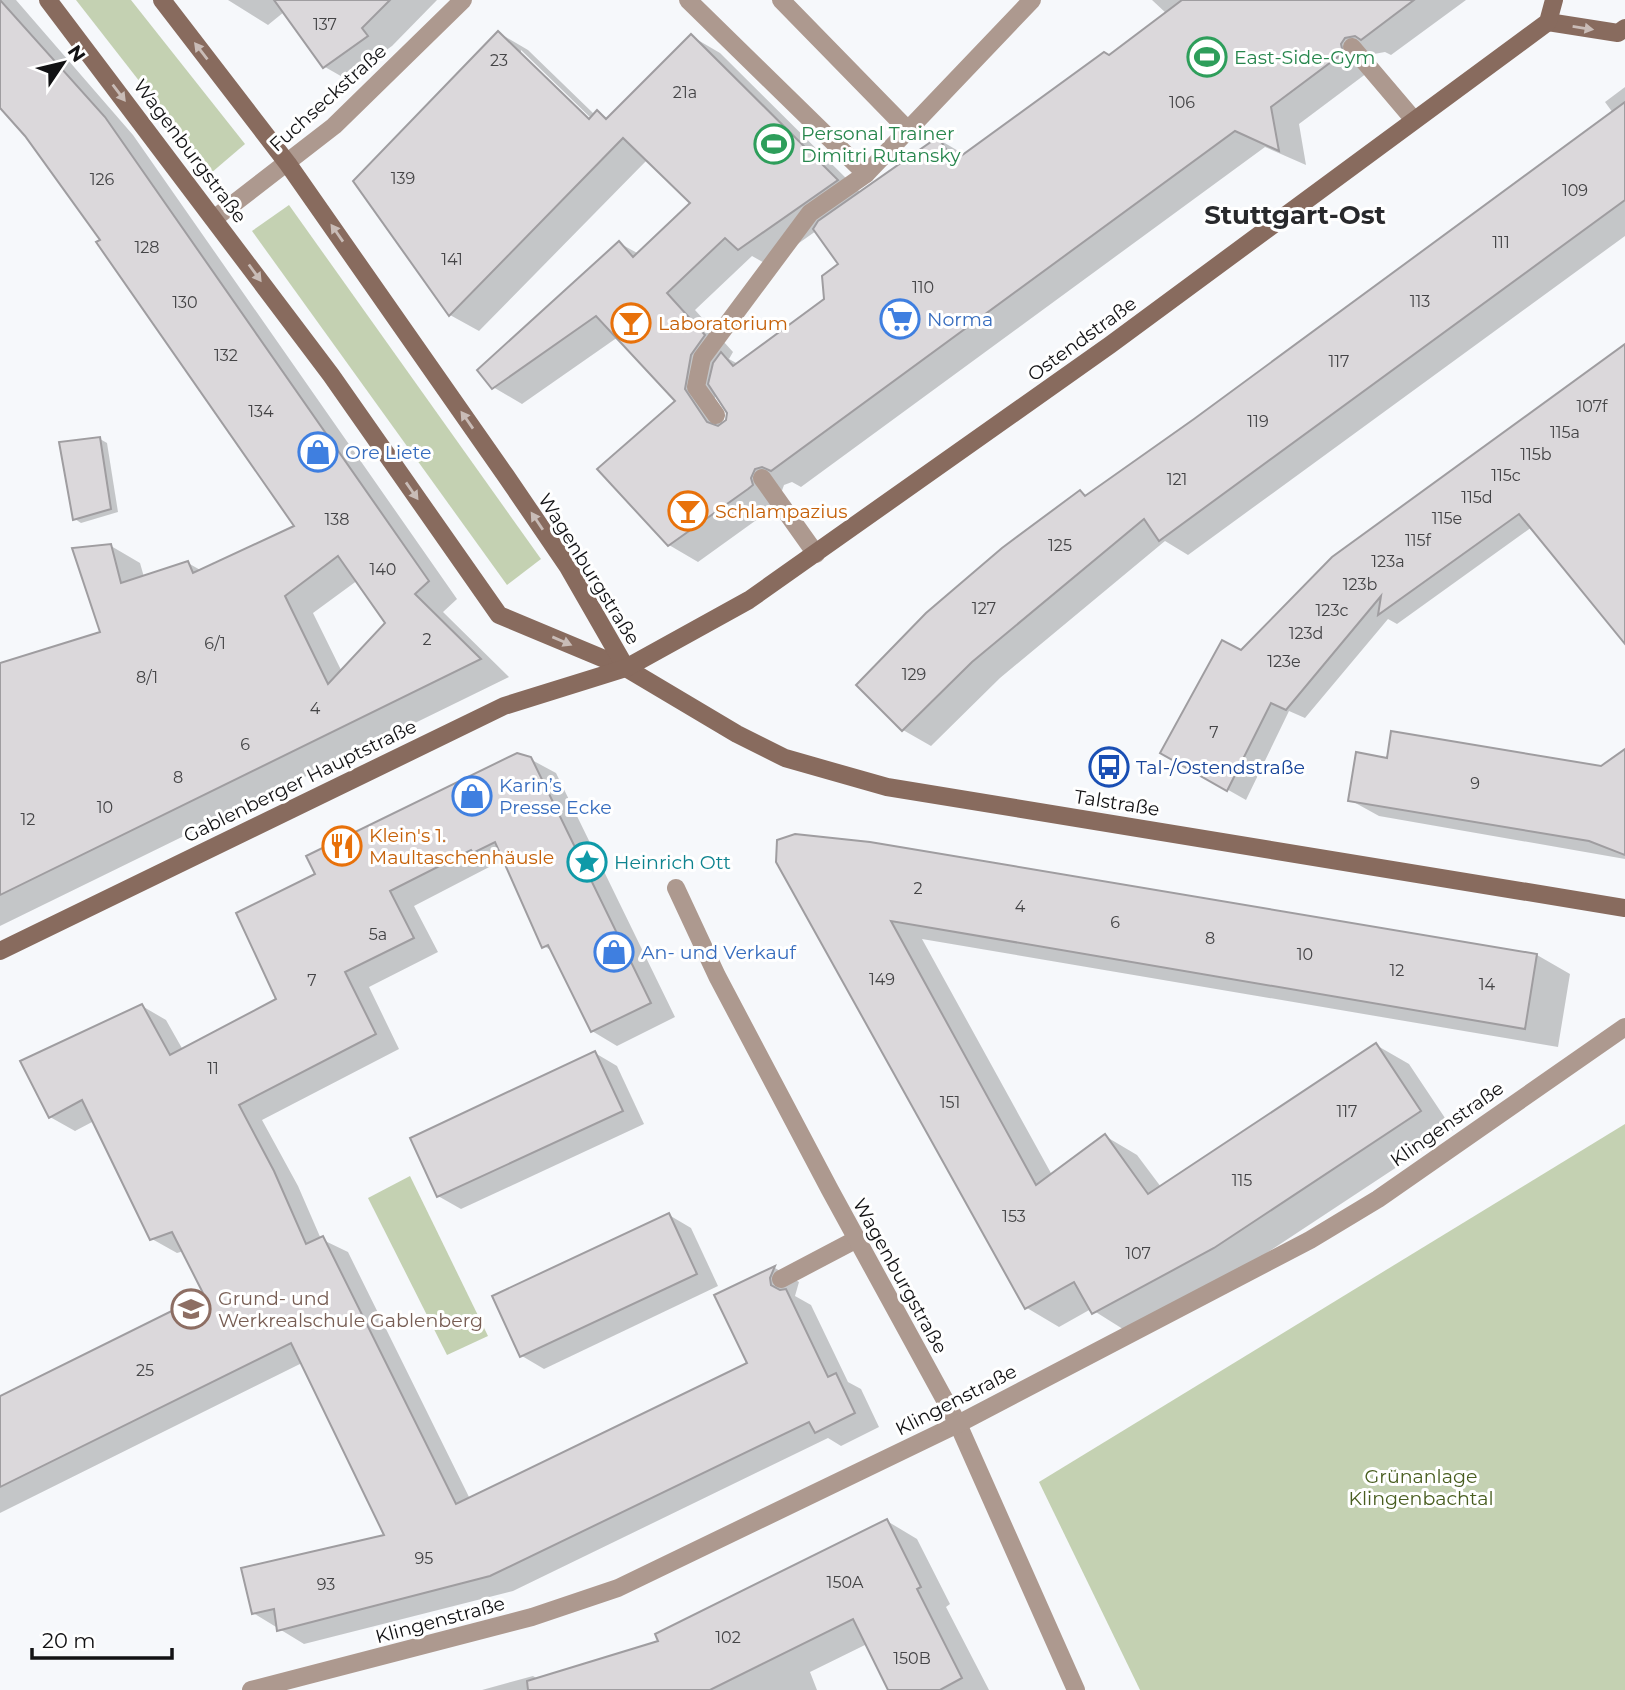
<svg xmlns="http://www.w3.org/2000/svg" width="1625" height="1690" viewBox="0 0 1625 1690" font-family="Montserrat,sans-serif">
	<rect width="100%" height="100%" fill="#f6f8fb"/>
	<g fill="#c4d1b2">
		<polygon points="76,0 131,0 245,144 211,173"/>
		<polygon points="289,205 541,559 507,585 252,231"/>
		<polygon points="1625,1124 1625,1690 1140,1690 1039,1482"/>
		<polygon points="410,1176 488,1336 447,1355 368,1198"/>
	</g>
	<g fill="#0003" fill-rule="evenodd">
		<path d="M 0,0 L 16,0 L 133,135 L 457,599 L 443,612 L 509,677 L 0,926 L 0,665 L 102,634 L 111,546 L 140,563 L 144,577 L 188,563 L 202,571 L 297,527 L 103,241 L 26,135 L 0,105 ZM 358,580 L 388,623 L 342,672 L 313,613 Z"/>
		<polygon points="228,0 437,0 392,46 346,79 325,67 284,12 268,25"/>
		<path d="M 1152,0 L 1466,0 L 1391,55 L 1385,52 L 1374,54 L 1369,61 L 1371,70 L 1299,124 L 1306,165 L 1265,147 L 801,487 L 792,482 L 784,485 L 777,505 L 698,562 L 669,545 L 677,401 L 618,337 L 522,404 L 493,387 L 619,243 L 639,254 L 693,203 L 648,159 L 479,331 L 450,315 L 499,33 L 528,50 L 595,115 L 597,112 L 609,119 L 691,36 L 720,53 L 861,193 L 938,139 L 965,155 L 1110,57 L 1167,14 ZM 521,50 L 596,123 L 594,126 L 521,55 ZM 816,231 L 841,265 L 826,299 L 738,364 L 729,359 L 733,352 L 695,310 L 752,256 L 768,265 ZM 716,393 L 729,413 L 724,424 L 713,407 Z"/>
		<polygon points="1625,87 1625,236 1188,555 1165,541 1000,678 931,746 903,730 858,685 1081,492 1088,496 1195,421 1613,113 1605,102"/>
		<polygon points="1625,345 1625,642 1532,527 1397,624 1388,619 1305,718 1289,711 1246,800 1163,753 1242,652"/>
		<polygon points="100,439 107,443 118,512 81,523 75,519"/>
		<polygon points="1625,751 1625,859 1379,816 1350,800 1388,760 1602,768"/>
		<polygon points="530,759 556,773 675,1017 617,1046 592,1031 552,951 544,946 506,863 495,864 414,906 438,952 369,987 399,1049 262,1120 298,1186 321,1239 348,1252 470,1499 750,1364 717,1296 775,1268 799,1282 795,1296 811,1305 848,1382 861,1389 879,1427 841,1446 828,1438 513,1591 304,1644 253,1613 387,1536 302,1363 0,1513 0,1398 206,1296 184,1251 177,1253 152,1239 94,1121 75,1131 50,1117 142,1006 166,1020 183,1050 279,1000 317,874"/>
		<polygon points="870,844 1537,955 1570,974 1558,1047 922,939 1052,1175 1105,1136 1137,1155 1161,1187 1376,1045 1409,1064 1453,1130 1247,1266 1126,1331 1091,1309 1059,1327 1027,1308 777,862"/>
		<polygon points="595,1053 617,1066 644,1124 461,1209 438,1196"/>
		<polygon points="669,1215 691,1228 718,1286 544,1369 522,1356"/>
		<polygon points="887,1521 917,1539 950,1604 946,1607 989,1690 889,1690 867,1644 810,1672 817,1690 482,1690 533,1676 538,1679 660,1642"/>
	</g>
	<g fill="#dbd8db" stroke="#9f9da0" stroke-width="2" fill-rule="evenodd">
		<path d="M 0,0 L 105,117 L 429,581 L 415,594 L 481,659 L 0,895 L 0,663 L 100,632 L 72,548 L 111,544 L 121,583 L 188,561 L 193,573 L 294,526 L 96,242 L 100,240 L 25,136 L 0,108 ZM 338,556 L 385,623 L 328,684 L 285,596 Z"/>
		<polygon points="274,0 390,0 362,28 368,36 323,68"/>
		<polygon points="1182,0 1414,0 1361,40 1355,36 1345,38 1341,44 1343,53 1271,107 1279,151 1235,131 771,471 762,467 755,469 751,478 753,485 748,489 668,546 597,469 675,401 596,316 492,389 477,370 619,241 633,257 690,203 623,138 449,316 353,181 498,31 589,119 597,110 606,119 691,34 838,180 738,250 725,238 667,293 705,335 691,355 685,389 707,422 718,426 726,420 727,413 708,384 713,363 721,352 733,366 824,299 822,276 838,264 813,229 818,221 938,137 954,161 1104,52 1109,55"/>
		<polygon points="1625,102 1625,200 1159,541 1144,519 972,662 902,731 856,685 926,613 1002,548 1080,490 1085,496 1194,419"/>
		<polygon points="1625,344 1625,644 1519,514 1378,615 1381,596 1286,710 1271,703 1227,791 1160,753 1222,640 1241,650 1332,557"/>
		<polygon points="100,437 111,509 73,520 59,442"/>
		<polygon points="1391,731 1601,766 1625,749 1625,855 1589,841 1348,801 1356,752 1387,758"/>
		<polygon points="517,753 531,757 651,1003 591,1032 548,945 542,948 495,842 473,853 471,850 390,891 414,938 345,972 376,1034 239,1105 274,1171 306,1244 323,1236 456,1504 747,1363 714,1295 775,1266 770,1278 771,1285 780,1290 786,1289 828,1377 836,1373 855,1413 815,1433 809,1422 490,1576 277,1631 274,1609 252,1614 241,1568 384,1535 291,1343 0,1487 0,1396 204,1295 172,1232 150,1240 82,1100 49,1118 20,1061 142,1004 170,1055 276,999 236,913 315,874 306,856"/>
		<polygon points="795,834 870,842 1537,954 1525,1029 891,921 1036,1185 1105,1134 1148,1194 1376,1043 1421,1111 1214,1248 1092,1314 1074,1282 1025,1309 776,862 777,840"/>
		<polygon points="595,1051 623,1111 437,1197 410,1138"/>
		<polygon points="669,1213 697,1274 520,1357 492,1296"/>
		<polygon points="887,1519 921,1587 917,1589 962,1678 940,1690 888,1690 853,1619 710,1690 528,1690 527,1681 658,1641 655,1634"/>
	</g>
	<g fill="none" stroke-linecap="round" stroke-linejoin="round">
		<g stroke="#ad998f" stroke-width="18">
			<polyline points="688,0 866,174"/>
			<polyline points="781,0 908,130"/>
			<polyline points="1352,47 1414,120"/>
			<polyline points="716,415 696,387 702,358 810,213 866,174 1032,0"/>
			<polyline points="762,478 816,554"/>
			<polyline points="781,1279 857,1239"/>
		</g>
		<g stroke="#ad998f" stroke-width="18">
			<polyline points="215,218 334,126 463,0"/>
			<polyline points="676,888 717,976 830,1190 958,1424 1076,1690"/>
			<polyline points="251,1690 532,1617 618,1588 958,1424 1310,1240 1378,1199 1625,1027"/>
		</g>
		<g stroke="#886b5e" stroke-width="18">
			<polyline points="48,0 331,375 499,615 626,668 737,734 785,758 887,787 1625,908"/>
			<polyline points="162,0 288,164 506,476 568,567 626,668"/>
			<polyline points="1548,22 1618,33 1625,28"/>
			<polyline points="0,951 504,706 626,668 749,600 1110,345 1548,22 1554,0"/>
		</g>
	</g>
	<defs><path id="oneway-solid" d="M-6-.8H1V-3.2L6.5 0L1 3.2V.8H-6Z" transform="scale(1.75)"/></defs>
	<g fill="#c9bcb7">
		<use href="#oneway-solid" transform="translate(1583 28) rotate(9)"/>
		<use href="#oneway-solid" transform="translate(201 51) rotate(-128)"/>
		<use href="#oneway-solid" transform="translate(119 93) rotate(53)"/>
		<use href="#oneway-solid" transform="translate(337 233) rotate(-125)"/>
		<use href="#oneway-solid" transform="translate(255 273) rotate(54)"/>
		<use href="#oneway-solid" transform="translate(467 420) rotate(-125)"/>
		<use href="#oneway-solid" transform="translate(412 491) rotate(55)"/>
		<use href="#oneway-solid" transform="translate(537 521) rotate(-124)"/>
		<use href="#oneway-solid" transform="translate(562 641) rotate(23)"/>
	</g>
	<defs>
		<g id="stadium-ring" transform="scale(2.0125)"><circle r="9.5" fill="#fff" stroke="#2e9e5b" stroke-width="1.5"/><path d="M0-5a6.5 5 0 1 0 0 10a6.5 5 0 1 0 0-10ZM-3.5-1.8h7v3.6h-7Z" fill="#2e9e5b"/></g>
		<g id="supermarket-ring" transform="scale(2.0125)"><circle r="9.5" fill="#fff" stroke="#3f7fe0" stroke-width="1.5"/><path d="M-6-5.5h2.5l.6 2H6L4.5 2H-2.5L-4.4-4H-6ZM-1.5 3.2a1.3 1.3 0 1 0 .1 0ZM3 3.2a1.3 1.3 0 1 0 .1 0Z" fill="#3f7fe0"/></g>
		<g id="bar-ring" transform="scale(2.0125)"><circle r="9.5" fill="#fff" stroke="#e8710a" stroke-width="1.5"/><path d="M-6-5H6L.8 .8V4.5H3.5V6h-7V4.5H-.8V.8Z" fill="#e8710a"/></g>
		<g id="shop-ring" transform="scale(2.0125)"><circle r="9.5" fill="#fff" stroke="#3f7fe0" stroke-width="1.5"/><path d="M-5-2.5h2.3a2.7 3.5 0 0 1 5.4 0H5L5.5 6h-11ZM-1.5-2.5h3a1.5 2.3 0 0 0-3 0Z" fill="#3f7fe0"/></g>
		<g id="bus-ring" transform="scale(2.0125)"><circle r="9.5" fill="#fff" stroke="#1a4fb4" stroke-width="1.5"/><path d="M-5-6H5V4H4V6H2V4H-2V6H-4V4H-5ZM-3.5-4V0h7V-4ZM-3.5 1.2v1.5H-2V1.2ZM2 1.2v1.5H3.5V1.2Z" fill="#1a4fb4"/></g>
		<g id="restaurant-ring" transform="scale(2.0125)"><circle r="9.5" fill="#fff" stroke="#e8710a" stroke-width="1.5"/><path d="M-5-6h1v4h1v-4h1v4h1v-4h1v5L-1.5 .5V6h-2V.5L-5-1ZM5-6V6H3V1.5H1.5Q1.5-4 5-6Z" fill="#e8710a"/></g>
		<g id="sight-ring" transform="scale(2.0125)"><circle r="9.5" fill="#fff" stroke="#0f9aa8" stroke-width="1.5"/><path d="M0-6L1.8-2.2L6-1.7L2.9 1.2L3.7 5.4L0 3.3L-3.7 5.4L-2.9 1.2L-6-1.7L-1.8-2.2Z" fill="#0f9aa8"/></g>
		<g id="school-ring" transform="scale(2.0125)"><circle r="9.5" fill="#fff" stroke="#8d6e63" stroke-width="1.5"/><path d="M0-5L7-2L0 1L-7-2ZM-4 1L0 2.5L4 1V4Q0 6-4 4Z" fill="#8d6e63"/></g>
	</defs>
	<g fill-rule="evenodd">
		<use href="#stadium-ring" x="1207" y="57"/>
		<use href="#stadium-ring" x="774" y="144"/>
		<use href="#supermarket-ring" x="900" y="319"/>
		<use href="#bar-ring" x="631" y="323"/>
		<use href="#shop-ring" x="318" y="452"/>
		<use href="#bar-ring" x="688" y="511"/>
		<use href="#bus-ring" x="1109" y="767"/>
		<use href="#shop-ring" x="472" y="796"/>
		<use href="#restaurant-ring" x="342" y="846"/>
		<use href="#sight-ring" x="587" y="862"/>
		<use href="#shop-ring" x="614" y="952"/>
		<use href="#school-ring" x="191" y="1309"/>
	</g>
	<g text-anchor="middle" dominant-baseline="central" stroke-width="6" stroke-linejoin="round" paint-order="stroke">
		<g font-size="16" fill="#444446">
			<text x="325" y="24">137</text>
			<text x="499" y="60">23</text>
			<text x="685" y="92">21a</text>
			<text x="1182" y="102">106</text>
			<text x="403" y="178">139</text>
			<text x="102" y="179">126</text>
			<text x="1575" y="190">109</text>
			<text x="1501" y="242">111</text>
			<text x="147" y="247">128</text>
			<text x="452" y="259">141</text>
			<text x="923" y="287">110</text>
			<text x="1420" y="301">113</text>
			<text x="185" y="302">130</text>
			<text x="226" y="355">132</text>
			<text x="1339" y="361">117</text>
			<text x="1592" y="406">107f</text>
			<text x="261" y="411">134</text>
			<text x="1258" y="421">119</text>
			<text x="1565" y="432">115a</text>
			<text x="1536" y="454">115b</text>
			<text x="1506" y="475">115c</text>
			<text x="1177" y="479">121</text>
			<text x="1477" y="497">115d</text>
			<text x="1447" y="518">115e</text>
			<text x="337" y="519">138</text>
			<text x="1418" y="540">115f</text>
			<text x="1060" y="545">125</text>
			<text x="1388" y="561">123a</text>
			<text x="383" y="569">140</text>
			<text x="1360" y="584">123b</text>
			<text x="984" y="608">127</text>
			<text x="1332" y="610">123c</text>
			<text x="1306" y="633">123d</text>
			<text x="427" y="639">2</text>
			<text x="215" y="643">6/1</text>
			<text x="1284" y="661">123e</text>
			<text x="914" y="674">129</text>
			<text x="147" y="677">8/1</text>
			<text x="315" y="708">4</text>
			<text x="1214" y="732">7</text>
			<text x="245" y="744">6</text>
			<text x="178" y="777">8</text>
			<text x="1475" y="783">9</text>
			<text x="105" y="807">10</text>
			<text x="28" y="819">12</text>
			<text x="918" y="888">2</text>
			<text x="1020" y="906">4</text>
			<text x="1115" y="922">6</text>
			<text x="378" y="934">5a</text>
			<text x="1210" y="938">8</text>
			<text x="1305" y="954">10</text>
			<text x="1397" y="970">12</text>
			<text x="882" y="979">149</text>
			<text x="312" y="980">7</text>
			<text x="1487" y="984">14</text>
			<text x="213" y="1068">11</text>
			<text x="950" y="1102">151</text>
			<text x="1347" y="1111">117</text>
			<text x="1242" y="1180">115</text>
			<text x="1014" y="1216">153</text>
			<text x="1138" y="1253">107</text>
			<text x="145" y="1370">25</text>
			<text x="424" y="1558">95</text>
			<text x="845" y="1582">150A</text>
			<text x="326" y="1584">93</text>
			<text x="728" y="1637">102</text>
			<text x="912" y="1658">150B</text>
		</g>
		<g font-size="19" fill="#27864d" stroke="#fff" text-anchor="start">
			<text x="1234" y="57">East-Side-Gym</text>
			<text x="801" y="133">Personal Trainer<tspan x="801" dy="22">Dimitri Rutansky</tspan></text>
		</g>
		<g font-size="19" fill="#121214" stroke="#fff">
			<text transform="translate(328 98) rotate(-42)">Fuchseckstraße</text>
			<text transform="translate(190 151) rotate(53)">Wagenburgstraße</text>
			<text transform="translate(1082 339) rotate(-36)">Ostendstraße</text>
			<text transform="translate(589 569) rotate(58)">Wagenburgstraße</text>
			<text transform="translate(300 781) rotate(-26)">Gablenberger Hauptstraße</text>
			<text transform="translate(1117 803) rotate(9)">Talstraße</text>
			<text transform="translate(1447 1124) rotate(-35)">Klingenstraße</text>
			<text transform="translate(900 1276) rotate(61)">Wagenburgstraße</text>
			<text transform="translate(956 1400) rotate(-27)">Klingenstraße</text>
			<text transform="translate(440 1620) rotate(-15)">Klingenstraße</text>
		</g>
		<g font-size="19" fill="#366cbe" stroke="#fff" text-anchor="start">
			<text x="927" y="319">Norma</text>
			<text x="345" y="452">Ore Liete</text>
			<text x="499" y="785">Karin’s<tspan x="499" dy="22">Presse Ecke</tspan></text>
			<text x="641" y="952">An- und Verkauf</text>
		</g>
		<g font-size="19" fill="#c56008" stroke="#fff" text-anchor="start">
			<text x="658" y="323">Laboratorium</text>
			<text x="715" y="511">Schlampazius</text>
			<text x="369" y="835">Klein's 1.<tspan x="369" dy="22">Maultaschenhäusle</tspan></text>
		</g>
		<g font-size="19" fill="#164399" stroke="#fff" text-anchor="start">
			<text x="1136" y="767">Tal-/Ostendstraße</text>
		</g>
		<g font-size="19" fill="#0d838f" stroke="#fff" text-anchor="start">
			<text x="614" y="862">Heinrich Ott</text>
		</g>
		<g font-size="19" fill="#785e54" stroke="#fff" text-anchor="start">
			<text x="218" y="1298">Grund- und<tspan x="218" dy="22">Werkrealschule Gablenberg</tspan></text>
		</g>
		<g font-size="19" fill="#485d1f" stroke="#fff">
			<text x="1421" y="1476">Grünanlage<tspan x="1421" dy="22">Klingenbachtal</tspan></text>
		</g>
		<g font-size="26" font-weight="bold" fill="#28292c" stroke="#fff">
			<text x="1295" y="215">Stuttgart-Ost</text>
		</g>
	</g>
	<g transform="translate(63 63) rotate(55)" stroke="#ffffff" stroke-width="5" paint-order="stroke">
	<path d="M0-5L12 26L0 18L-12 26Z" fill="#121214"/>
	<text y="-10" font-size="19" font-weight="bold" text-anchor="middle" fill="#121214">N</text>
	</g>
	<path d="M32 1648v10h140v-10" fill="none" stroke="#121214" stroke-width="3.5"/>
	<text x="42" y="1648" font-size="21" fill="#121214" stroke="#ffffff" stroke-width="5" paint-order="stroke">20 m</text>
</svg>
